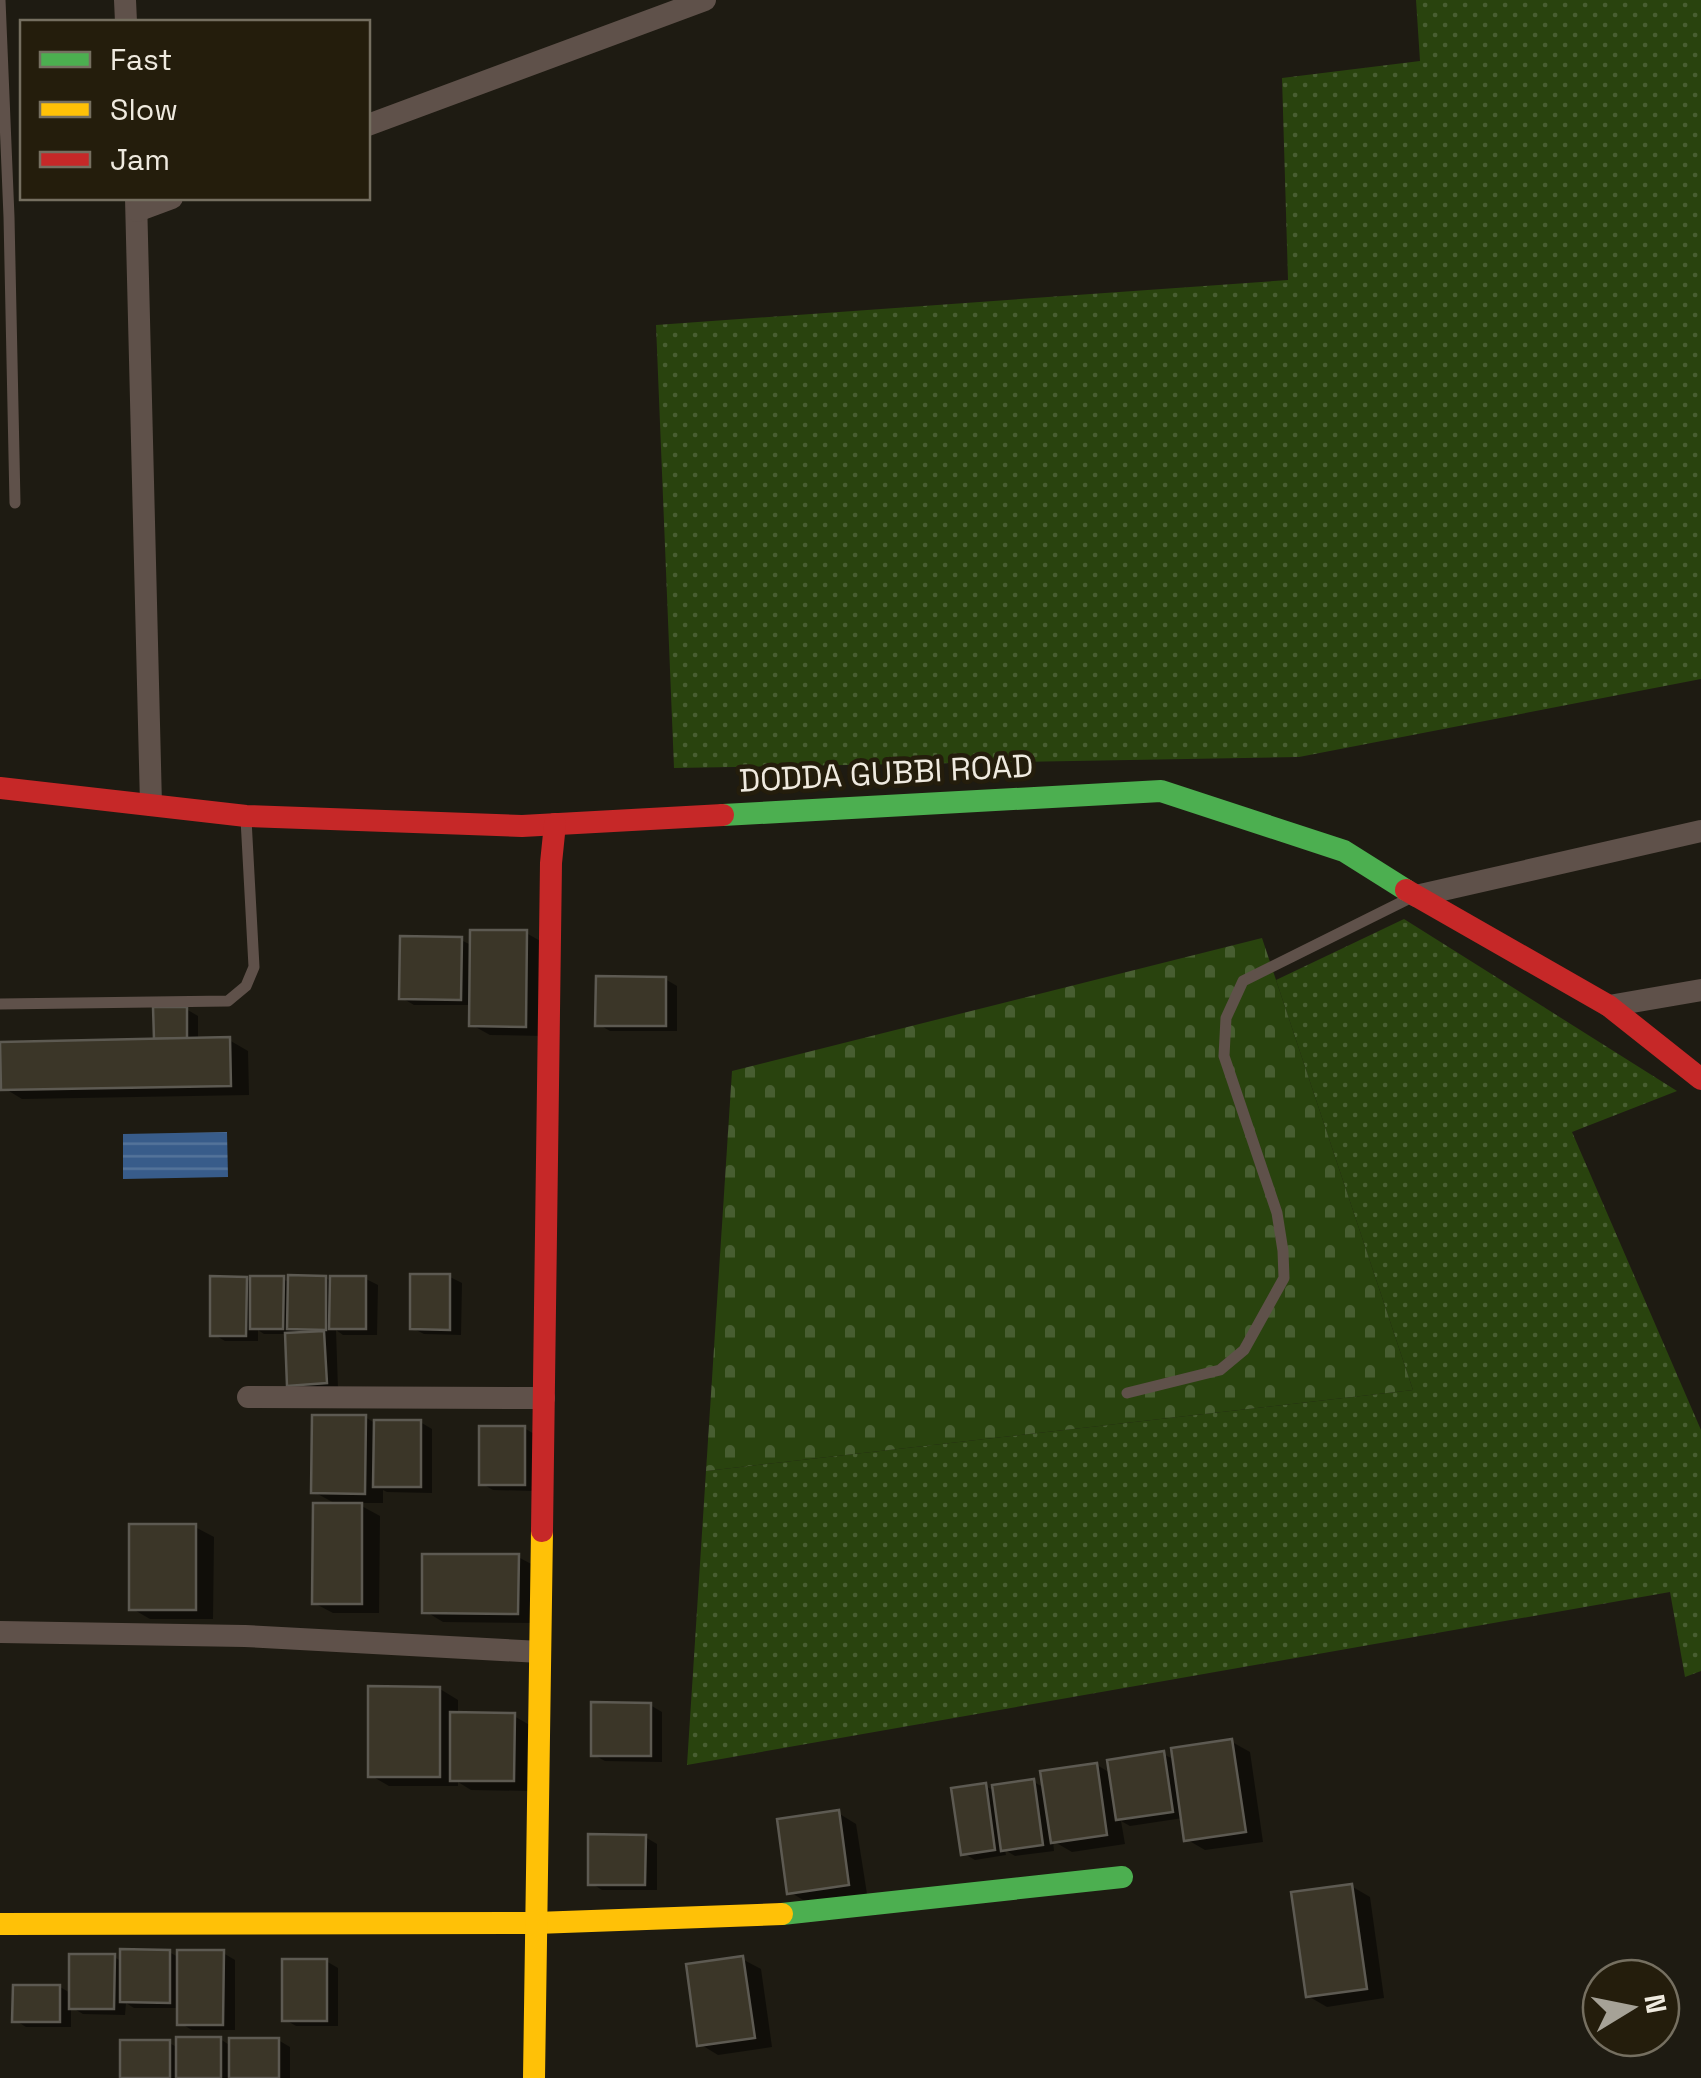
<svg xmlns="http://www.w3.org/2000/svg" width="1701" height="2078" viewBox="0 0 1701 2078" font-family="'Space Grotesk',sans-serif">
	<defs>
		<pattern id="grass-dots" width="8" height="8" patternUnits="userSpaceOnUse" patternTransform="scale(2.5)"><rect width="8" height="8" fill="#29430e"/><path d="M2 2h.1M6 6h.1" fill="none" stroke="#485e31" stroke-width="1.8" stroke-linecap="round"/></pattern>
		<pattern id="cemetery-stones" width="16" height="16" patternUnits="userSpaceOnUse" patternTransform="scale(2.5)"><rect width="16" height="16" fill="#29430e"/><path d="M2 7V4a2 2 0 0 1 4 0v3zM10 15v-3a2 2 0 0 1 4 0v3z" fill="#485e31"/></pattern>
		<pattern id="water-rules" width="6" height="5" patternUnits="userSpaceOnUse" patternTransform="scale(2.5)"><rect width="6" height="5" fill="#385c8a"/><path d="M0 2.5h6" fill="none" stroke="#55749a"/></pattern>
	</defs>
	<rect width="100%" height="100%" fill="#1e1b12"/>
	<g fill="url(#grass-dots)">
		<polygon points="1416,0 1701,0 1701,679 1299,757 674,768 656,325 1288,280 1282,78 1420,61"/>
		<polygon points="1404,919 1677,1091 1572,1132 1701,1430 1701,1671 1685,1677 1670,1592 687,1765 706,1471 1413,1390 1276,980"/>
	</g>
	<polygon fill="url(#cemetery-stones)" points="1262,938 1413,1390 706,1471 732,1071"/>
	<polygon fill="url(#water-rules)" points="227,1132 228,1177 123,1179 123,1134"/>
	<g fill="#0007">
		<polygon points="526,933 544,943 544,1036 490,1035 472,1025 472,1005 414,1005 402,998 461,940 473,946"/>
		<polygon points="665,979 677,986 677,1031 610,1031 598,1024"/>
		<polygon points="186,1009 198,1016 198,1041 229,1040 248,1051 249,1095 22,1099 4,1088 163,1041"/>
		<polygon points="450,1277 462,1283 461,1335 424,1334 412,1328"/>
		<polygon points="326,1278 332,1282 366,1279 378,1285 377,1335 343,1335 336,1330 338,1389 302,1391 290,1384 287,1334 264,1334 258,1330 258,1341 225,1341 213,1334 246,1279 252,1282 283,1279 290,1283"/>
		<polygon points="365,1417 373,1422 420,1422 432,1429 432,1493 387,1492 383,1490 383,1503 356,1503 380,1516 379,1613 333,1613 314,1603 338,1505 314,1492"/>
		<polygon points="524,1428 536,1435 536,1491 493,1490 481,1483"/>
		<polygon points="195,1527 214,1537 213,1619 150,1619 131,1608"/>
		<polygon points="518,1557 537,1567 536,1623 443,1622 425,1611"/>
		<polygon points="440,1689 458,1700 458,1715 514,1716 533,1727 532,1791 471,1790 458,1782 458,1786 389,1786 370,1775"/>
		<polygon points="650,1705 662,1712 662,1762 605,1761 594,1755"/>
		<polygon points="1232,1742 1250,1752 1263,1842 1205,1850 1186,1839 1183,1818 1130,1826 1121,1821 1125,1844 1072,1852 1053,1841 1054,1851 1015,1856 1005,1850 1006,1855 975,1860 963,1853 985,1786 995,1791 1034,1782 1046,1789 1097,1765 1112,1774 1163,1754 1175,1760"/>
		<polygon points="838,1813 856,1824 867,1894 808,1903 790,1892"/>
		<polygon points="645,1837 657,1844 657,1890 602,1890 591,1883"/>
		<polygon points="1351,1886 1370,1897 1384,1998 1327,2007 1308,1996"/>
		<polygon points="169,1952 180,1958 223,1953 235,1960 235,2030 192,2030 180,2023 180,2008 134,2008 126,2003 125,2015 83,2014 71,2007 71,2027 26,2027 15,2020 60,1987 72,1994 114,1957 123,1962"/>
		<polygon points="742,1959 761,1969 772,2047 718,2055 700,2044"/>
		<polygon points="326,1961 338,1968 338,2026 296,2026 284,2019"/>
		<polygon points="220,2039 231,2046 278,2040 290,2047 290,2078 123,2078 169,2043 179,2048"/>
	</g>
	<g fill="#3b3628" stroke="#5d5a52" stroke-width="2.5">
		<polygon points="470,930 527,930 526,1027 469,1026"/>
		<polygon points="400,936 462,937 461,1000 399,999"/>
		<polygon points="596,976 666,977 666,1026 595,1026"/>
		<polygon points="153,1007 187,1007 187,1038 154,1039"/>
		<polygon points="230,1037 231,1086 1,1090 0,1042"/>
		<polygon points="410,1274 450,1274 450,1330 410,1329"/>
		<polygon points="288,1275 326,1276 326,1330 287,1329"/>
		<polygon points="210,1276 247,1277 246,1336 210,1336"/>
		<polygon points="250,1276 284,1276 283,1329 250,1329"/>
		<polygon points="330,1276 366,1276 366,1329 329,1329"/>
		<polygon points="324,1331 327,1383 287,1386 285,1333"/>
		<polygon points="312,1415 366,1415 365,1494 311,1493"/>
		<polygon points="374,1420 421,1420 421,1487 373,1487"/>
		<rect x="479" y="1426" width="46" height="59"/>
		<polygon points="313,1503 362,1503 362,1604 312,1604"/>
		<rect x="129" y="1524" width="67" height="86"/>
		<polygon points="422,1554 519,1554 518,1614 422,1613"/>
		<polygon points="368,1686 440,1687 440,1777 368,1777"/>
		<polygon points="591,1702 651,1703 651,1756 591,1756"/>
		<polygon points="450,1712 515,1713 514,1781 450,1781"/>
		<polygon points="1232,1739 1246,1832 1184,1841 1171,1748"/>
		<polygon points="1164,1751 1173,1812 1116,1820 1107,1760"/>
		<polygon points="1097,1763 1107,1835 1051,1843 1040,1771"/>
		<polygon points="1034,1779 1043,1845 1001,1851 992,1785"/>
		<polygon points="986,1783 995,1850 961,1855 951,1788"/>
		<polygon points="839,1810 849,1885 787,1894 777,1819"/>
		<polygon points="588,1834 646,1835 645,1885 588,1885"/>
		<polygon points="1352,1884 1367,1989 1306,1997 1291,1892"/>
		<polygon points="120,1949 170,1950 170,2003 120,2002"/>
		<polygon points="177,1950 224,1950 223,2025 177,2025"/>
		<polygon points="69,1954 115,1954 114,2009 69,2009"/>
		<polygon points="743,1956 755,2038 697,2046 686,1964"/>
		<rect x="282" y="1959" width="45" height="62"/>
		<polygon points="13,1985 60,1985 60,2022 12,2022"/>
		<rect x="176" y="2037" width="45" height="41"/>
		<rect x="229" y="2038" width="50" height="40"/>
		<rect x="120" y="2040" width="50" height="38"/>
	</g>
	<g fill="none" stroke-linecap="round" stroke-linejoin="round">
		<g stroke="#5f514a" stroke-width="11">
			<polyline points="0,0 9,217 15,503"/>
			<polyline points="0,1004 228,1001 246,986 254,967 246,819"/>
			<polyline points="1127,1393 1220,1370 1244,1350 1284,1278 1283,1251 1277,1213 1224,1056 1226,1018 1243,981 1410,898"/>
		</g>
		<g stroke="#5f514a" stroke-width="22">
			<polyline points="125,0 126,22"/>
			<polyline points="368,125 705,0"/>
			<polyline points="136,198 151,805"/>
			<polyline points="137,211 172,198"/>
			<polyline points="1416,896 1701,831"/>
			<polyline points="1609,1006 1701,990"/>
			<polyline points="248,1397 544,1398"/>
			<polyline points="0,1632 245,1636 540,1652"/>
		</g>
		<g stroke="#4caf50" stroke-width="22">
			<polyline points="723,815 1161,791 1344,851 1406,890"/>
			<polyline points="782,1914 1122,1877"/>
		</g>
		<g stroke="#ffc107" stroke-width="22">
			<polyline points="0,1924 536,1923 782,1914"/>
			<polyline points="534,2078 542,1531"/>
		</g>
		<g stroke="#c62828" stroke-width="22">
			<polyline points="0,788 246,816 522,826 723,815"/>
			<polyline points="1406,890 1609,1006 1701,1079"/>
			<polyline points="542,1531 551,863 555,824"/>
		</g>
	</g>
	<g text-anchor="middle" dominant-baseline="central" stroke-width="9" stroke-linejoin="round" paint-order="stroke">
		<g font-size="32" fill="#efeadf" stroke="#241d0c">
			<text transform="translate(886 773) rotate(-3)">DODDA GUBBI ROAD</text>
		</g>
	</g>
	<rect x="20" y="20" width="350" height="180" fill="#241d0c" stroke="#756f60" stroke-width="2.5"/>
	<rect x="40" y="52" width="50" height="15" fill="#4caf50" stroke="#756f60" stroke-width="2.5"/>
	<text x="110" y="70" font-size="30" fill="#efeadf">Fast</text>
	<rect x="40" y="102" width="50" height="15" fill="#ffc107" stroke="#756f60" stroke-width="2.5"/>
	<text x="110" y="120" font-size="30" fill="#efeadf">Slow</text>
	<rect x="40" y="152" width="50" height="15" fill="#c62828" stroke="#756f60" stroke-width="2.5"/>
	<text x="110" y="170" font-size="30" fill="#efeadf">Jam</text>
	<g transform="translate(1631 2008) rotate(80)"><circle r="48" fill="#241d0c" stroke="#756f60" stroke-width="2.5"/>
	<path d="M0-8L18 38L0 25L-18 38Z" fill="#a6a297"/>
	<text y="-15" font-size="28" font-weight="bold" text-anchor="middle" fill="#efeadf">N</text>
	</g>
</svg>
